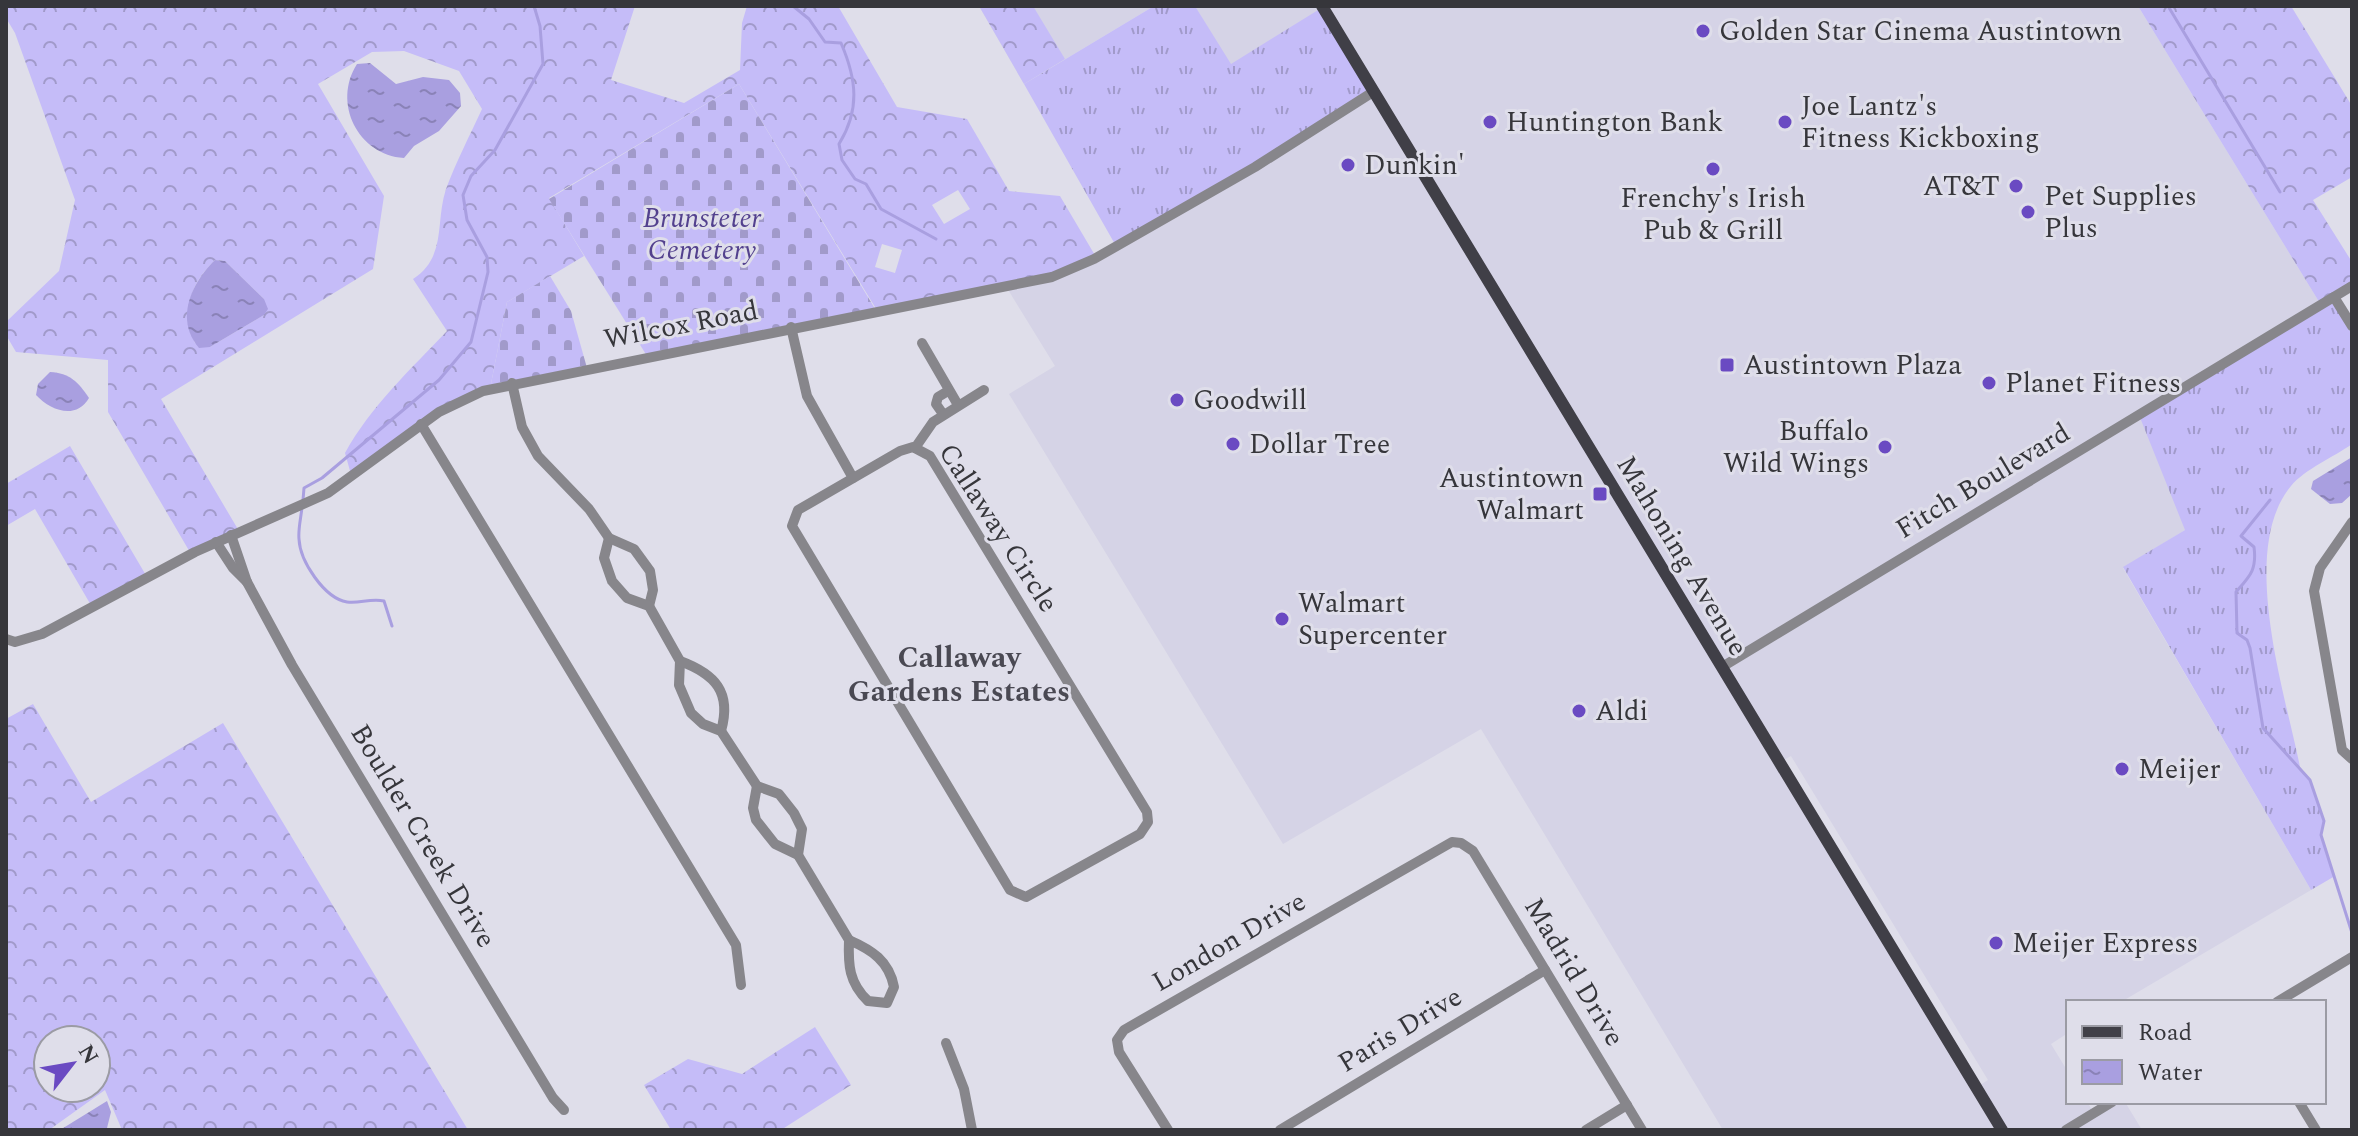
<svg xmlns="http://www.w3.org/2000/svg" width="2358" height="1136" viewBox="0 0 2358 1136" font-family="Spectral,serif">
	<defs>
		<pattern id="grass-tufts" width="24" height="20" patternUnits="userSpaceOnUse" patternTransform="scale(2)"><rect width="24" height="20" fill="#c5bcf8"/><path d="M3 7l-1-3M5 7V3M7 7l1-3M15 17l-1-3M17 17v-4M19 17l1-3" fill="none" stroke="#a19aca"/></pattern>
		<pattern id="forest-crowns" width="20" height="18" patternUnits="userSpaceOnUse" patternTransform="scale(2)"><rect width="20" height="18" fill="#c5bcf8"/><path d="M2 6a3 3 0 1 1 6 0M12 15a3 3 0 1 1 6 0" fill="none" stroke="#a19aca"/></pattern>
		<pattern id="cemetery-stones" width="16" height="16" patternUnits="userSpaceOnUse" patternTransform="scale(2)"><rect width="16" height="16" fill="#c5bcf8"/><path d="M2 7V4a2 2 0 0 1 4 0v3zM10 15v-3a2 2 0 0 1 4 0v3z" fill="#a19aca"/></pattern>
		<pattern id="water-ripples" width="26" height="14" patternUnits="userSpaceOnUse" patternTransform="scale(2)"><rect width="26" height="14" fill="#a99fe0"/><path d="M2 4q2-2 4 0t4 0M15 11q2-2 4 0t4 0" fill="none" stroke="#8a82b7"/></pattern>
	</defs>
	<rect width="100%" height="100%" fill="#dfdeea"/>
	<g fill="#d5d3e6" fill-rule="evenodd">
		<polygon points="979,6 1154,6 1024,84"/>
		<path d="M 1195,6 L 2138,6 L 2321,305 L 2185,530 L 2123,568 L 2311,890 L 2121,1002 L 2068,1002 L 2068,1033 L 2051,1044 L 2068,1072 L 2068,1102 L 2087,1102 L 2094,1113 L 2112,1102 L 2125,1102 L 2142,1130 L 1723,1130 L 1481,729 L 1283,844 L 1009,394 L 1055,366 L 1007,288 L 1052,277 L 1207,194 L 1230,65 ZM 1791,756 L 1988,1080 L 1977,1087 L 1780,762 Z"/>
	</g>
	<g fill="url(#grass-tufts)">
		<polygon points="1154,6 1195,6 1231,64 1323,7 1373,92 1116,246 1024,84"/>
		<path d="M 2334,297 L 2352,326 L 2352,444 C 2334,457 2305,469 2291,486 C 2238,550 2285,692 2300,767 L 2310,780 L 2324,821 L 2321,835 L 2335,876 L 2311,890 L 2123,567 L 2185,530 L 2139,415 Z"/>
	</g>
	<g fill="url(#forest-crowns)" fill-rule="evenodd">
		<path d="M 6,6 L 635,6 L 611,80 L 684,103 L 740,70 L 742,23 L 747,6 L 838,6 L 897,107 L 967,119 L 1009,191 L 1060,196 L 1096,257 L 1073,269 L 878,312 L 739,84 L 549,198 L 584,256 L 507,302 L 490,389 L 458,402 L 352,478 L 345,453 C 371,406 410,370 447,331 L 413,279 C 447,257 435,222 446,189 C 456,162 470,135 482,109 L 459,71 L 404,51 L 372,52 L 318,84 L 384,196 L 373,269 L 161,399 L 239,531 L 191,554 L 108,412 L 108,360 L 16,352 L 6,335 L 6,322 L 59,271 L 75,200 L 15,33 L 6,18 ZM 958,190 L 970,209 L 944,224 L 932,205 ZM 882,244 L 902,250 L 895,273 L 875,267 ZM 215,260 L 225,261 L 264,299 L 264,315 L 210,347 L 195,343 C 181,311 190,284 215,260 Z"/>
		<polygon points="979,6 1033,6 1065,59 1024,84"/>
		<polygon points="2138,6 2291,6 2352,106 2352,177 2313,200 2352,262 2352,286 2321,305"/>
		<polygon points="70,446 147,577 92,607 35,509 6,526 6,484"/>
		<path d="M 33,704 L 91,802 L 223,723 L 468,1130 L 122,1130 L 105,1090 L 49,1130 L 6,1130 L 6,719 ZM 48,1040 L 96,1040 L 96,1088 L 48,1088 Z"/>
		<polygon points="815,1027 851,1085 781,1130 671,1130 644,1085 688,1059 742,1074"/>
	</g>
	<g fill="url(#cemetery-stones)">
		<polygon points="739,84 877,312 647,356 549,199"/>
		<polygon points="550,276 571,311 587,368 490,389 507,302"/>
	</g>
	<g fill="url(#water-ripples)">
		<path d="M 370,63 L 396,84 L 423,77 L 449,80 L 460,93 L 461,106 L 439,131 L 414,146 L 404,158 C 358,155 332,103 357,64 Z"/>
		<path d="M 215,260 L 225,261 L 264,299 L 268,309 L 264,315 L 210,347 L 199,348 C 174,319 192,282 215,260 Z"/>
		<path d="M 50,372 C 70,373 78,382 89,398 C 76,420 51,411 36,395 L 38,384 Z"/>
		<polygon points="2352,457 2352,494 2342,503 2330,504 2311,489 2313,481"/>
		<polygon points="107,1101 111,1112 107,1128 60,1130"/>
	</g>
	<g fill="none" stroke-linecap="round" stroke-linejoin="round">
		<g stroke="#a99fe0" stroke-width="3">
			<path d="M 793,6 L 809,19 L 825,42 L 841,43 C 857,80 860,110 839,144 L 842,160 L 855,179 L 866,184 L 881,209 L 936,239"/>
			<polyline points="2168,6 2280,192"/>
			<polyline points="303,500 304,488 322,478 439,380 471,342 488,272 487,257 467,220 463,195 471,176 495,150 543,64 540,26 534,6"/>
			<path d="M 2270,500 L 2241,536 L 2254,547 C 2257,570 2250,576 2236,592 L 2237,633 L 2247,640 L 2250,648 L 2263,728 L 2310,780 L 2324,821 L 2321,835 L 2352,933"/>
			<path d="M 302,507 C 301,518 298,529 299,539 C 300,561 324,598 347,602 C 359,604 370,598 384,601 L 392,626"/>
		</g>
		<g stroke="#87868b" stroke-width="10">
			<polyline points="2334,297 2352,326"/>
			<polyline points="791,327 807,396 853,478"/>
			<polyline points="922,343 958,405"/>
			<polyline points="512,383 522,427 538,456 589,509 609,538 634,549 650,571 653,590 649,606"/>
			<polyline points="943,414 936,404 938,397 948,391"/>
			<polyline points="421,424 736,945 741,985"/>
			<polygon points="913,447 930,456 1147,812 1148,822 1140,834 1026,897 1010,890 792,526 798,510 900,451"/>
			<polyline points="915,448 933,422 984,390"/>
			<polyline points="2352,522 2320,568 2314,591 2342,750 2352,759"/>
			<polyline points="231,535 247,582 292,665 553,1098 564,1110"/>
			<polyline points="609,538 604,558 612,581 627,598 649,606 680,661 679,685 691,713 703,724 721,731 757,786 779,794 794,813 802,829 798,855"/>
			<polyline points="216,542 233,568 247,582"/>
			<polyline points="6,639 15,642 42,634 195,552 328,493 439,412 483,391 1052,277 1094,259 1255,167 1373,92"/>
			<path d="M 680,661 C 715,674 732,692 721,731"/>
			<polyline points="1722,667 2352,286"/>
			<polyline points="757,786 753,808 756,820 775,844 798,855 849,940"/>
			<path d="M 849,940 C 872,950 889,961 894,987 L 887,1003 L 868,1001 C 849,983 848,965 849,940 Z"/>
			<polyline points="2277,1002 2352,957"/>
			<polyline points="946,1043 964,1089 972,1130"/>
			<polyline points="2299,1102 2316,1130"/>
			<polyline points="1168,1130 1119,1052 1117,1040 1124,1030 1452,842 1461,843 1473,851 1642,1130"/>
			<polyline points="1280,1130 1545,970"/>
			<polyline points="1586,1130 1627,1105"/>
			<polyline points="2066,1130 2112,1102"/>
		</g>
		<polyline stroke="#403f47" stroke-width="12" points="1322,6 2002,1130"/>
	</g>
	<g fill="#6a4ac2" stroke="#dfdeea" stroke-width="3">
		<circle cx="1703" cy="31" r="8"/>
		<circle cx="1490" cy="122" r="8"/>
		<circle cx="1785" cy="122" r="8"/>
		<circle cx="1348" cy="165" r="8"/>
		<circle cx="1713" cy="169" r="8"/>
		<circle cx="2016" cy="186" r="8"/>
		<circle cx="2028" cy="212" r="8"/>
		<rect x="1719" y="357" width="16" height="16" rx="4"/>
		<circle cx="1989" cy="383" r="8"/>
		<circle cx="1177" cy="400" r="8"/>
		<circle cx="1233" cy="444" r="8"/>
		<circle cx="1885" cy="447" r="8"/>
		<rect x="1592" y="486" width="16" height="16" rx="4"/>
		<circle cx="1282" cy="619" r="8"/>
		<circle cx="1579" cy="711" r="8"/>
		<circle cx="2122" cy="769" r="8"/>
		<circle cx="1996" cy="943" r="8"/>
	</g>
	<g text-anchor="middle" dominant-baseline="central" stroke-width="6" stroke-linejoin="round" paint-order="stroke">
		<g font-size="28" fill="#36363b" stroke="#dfdeea" text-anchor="start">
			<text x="1719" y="31">Golden Star Cinema Austintown</text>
			<text x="1801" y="106">Joe Lantz's<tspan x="1801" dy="32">Fitness Kickboxing</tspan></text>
			<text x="1506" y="122">Huntington Bank</text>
			<text x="1364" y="165">Dunkin'</text>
			<text x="2000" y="186" text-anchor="end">AT&amp;T</text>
			<text x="2044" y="196">Pet Supplies<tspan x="2044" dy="32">Plus</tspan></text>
			<text x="1713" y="198" text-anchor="middle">Frenchy's Irish<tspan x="1713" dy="32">Pub &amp; Grill</tspan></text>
			<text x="1743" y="365">Austintown Plaza</text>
			<text x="2005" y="383">Planet Fitness</text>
			<text x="1193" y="400">Goodwill</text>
			<text x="1869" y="431" text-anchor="end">Buffalo<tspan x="1869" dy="32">Wild Wings</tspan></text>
			<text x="1249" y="444">Dollar Tree</text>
			<text x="1584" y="478" text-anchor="end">Austintown<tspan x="1584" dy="32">Walmart</tspan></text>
			<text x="1298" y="603">Walmart<tspan x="1298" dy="32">Supercenter</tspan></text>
			<text x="1595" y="711">Aldi</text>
			<text x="2138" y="769">Meijer</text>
			<text x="2012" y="943">Meijer Express</text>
		</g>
		<g font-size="28" font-style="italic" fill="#53418e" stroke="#dfdeea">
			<text x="702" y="218">Brunsteter<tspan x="702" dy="32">Cemetery</tspan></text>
		</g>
		<g font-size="28" fill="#36363b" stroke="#dfdeea">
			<text transform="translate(681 325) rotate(-11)">Wilcox Road</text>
			<text transform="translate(1983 481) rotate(-31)">Fitch Boulevard</text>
			<text transform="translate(998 528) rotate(57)">Callaway Circle</text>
			<text transform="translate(1682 556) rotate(59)">Mahoning Avenue</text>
			<text transform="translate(423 836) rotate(59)">Boulder Creek Drive</text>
			<text transform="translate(1229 942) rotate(-30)">London Drive</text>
			<text transform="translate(1574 972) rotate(59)">Madrid Drive</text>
			<text transform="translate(1400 1030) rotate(-31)">Paris Drive</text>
		</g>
		<g font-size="30" font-weight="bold" fill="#4a4953" stroke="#dfdeea">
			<text x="959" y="658">Callaway<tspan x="959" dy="34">Gardens Estates</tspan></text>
		</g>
	</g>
	<rect width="2358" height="1136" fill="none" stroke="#36363b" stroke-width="16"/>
	<rect x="2066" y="1000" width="260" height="104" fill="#dfdeea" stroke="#9b9ba4" stroke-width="2"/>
	<rect x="2082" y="1026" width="40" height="12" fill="#403f47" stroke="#9b9ba4" stroke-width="2"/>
	<text x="2138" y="1040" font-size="24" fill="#36363b">Road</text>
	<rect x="2082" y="1060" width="40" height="24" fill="url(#water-ripples)" stroke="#9b9ba4" stroke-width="2"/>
	<text x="2138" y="1080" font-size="24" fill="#36363b">Water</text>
	<g transform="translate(72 1064) rotate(59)"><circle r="38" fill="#dfdeea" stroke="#9b9ba4" stroke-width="2"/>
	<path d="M0-6L14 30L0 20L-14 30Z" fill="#6a4ac2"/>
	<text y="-12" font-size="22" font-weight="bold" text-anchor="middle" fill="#36363b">N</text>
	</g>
</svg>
